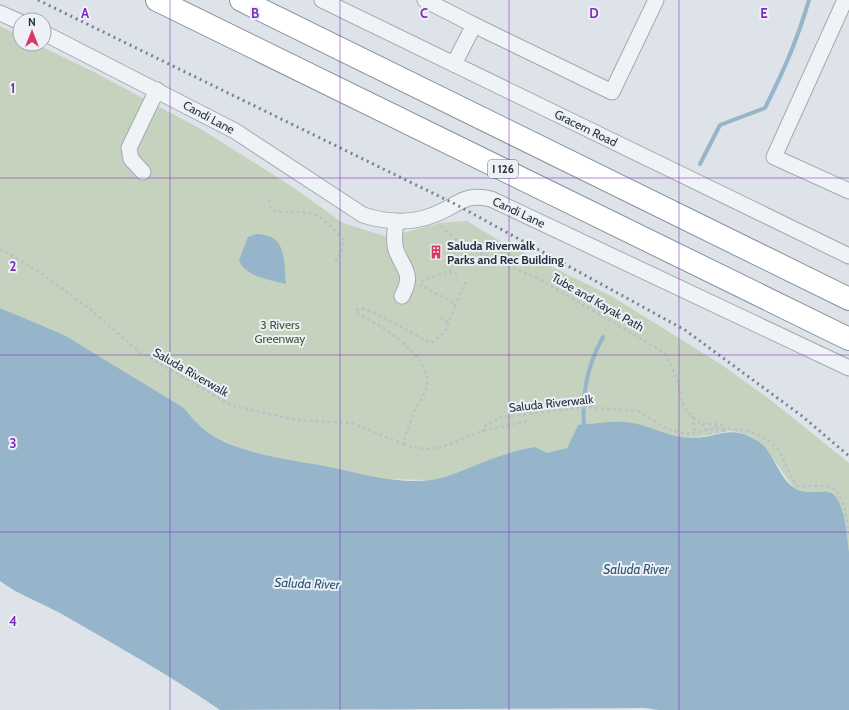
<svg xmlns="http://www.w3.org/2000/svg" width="849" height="710" viewBox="0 0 849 710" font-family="Cabin,sans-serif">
	<rect width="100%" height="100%" fill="#dde3e8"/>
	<path fill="#c5d2be" d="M 0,26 L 20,36 L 20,44 L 36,44 L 92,71 L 201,129 L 294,188 L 343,223 L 388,237 L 440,223 L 467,221 L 500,241 L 613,297 L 722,365 L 772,401 L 849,463 L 849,552 L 847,541 L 831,493 L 802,491 L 794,488 L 767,450 L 758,441 L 750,436 L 737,432 L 729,431 L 694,438 L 683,438 C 648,430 614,419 578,425 L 567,448 L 547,454 L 535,447 L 451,475 L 431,480 L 383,479 L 336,468 L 290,461 L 251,452 L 214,437 L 198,425 L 184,408 L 104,360 L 0,308 Z"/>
	<g fill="#96b5cb">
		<path d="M 256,234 C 288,235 283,259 286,284 C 270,280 245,277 239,260 L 248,237 Z"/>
		<path d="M 0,308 L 64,335 L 184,408 C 193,419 202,430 215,437 C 252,457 295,460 335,468 C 367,475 398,484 431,480 C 450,477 468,468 486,461 C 502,455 518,450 535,447 L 547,453 L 567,448 L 578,425 L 585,424 C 600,423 618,420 633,423 C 653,427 671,438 692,438 C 718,438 730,424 756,440 C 774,450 777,476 793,487 C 799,492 809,492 816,492 C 821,492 827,491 831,493 C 845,499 847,539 849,552 L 849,710 L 658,710 L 645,708 L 220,710 C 171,676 119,647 67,617 C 45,604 20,596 0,581 Z"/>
	</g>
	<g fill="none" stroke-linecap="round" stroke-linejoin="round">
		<g stroke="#96b5cb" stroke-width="4">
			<path d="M 700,164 L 720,125 L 765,108 C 784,70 797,41 809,0"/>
			<path d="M 584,429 C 582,395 586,368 603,337"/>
		</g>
		<g stroke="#a2aab2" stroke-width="17">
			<g id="minor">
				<polyline points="322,0 849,256"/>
				<polyline points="425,0 474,25 454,64"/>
				<polyline points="845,0 774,157 849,191"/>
				<polyline points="0,13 20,22"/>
				<polyline points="474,25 612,92 656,0"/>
				<path d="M 44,33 L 235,131 L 363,215 C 385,222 411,224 433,215 C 456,207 464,192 491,199 L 849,368"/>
				<polyline points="143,172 131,159 129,148 157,90"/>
				<path d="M 396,221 C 395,230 393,241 396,250 C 404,271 414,273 402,296"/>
			</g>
		</g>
		<g stroke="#84929f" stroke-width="24">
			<g id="highway">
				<polyline points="157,0 849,339"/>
				<polyline points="241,0 849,299"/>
			</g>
		</g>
		<g stroke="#bbc1c7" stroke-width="2.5" stroke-dasharray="3 3" stroke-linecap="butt">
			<path d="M 269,200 L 271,210 C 287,214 296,211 309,213 C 322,215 337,232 344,241 L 342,250 L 336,260 L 339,261"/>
			<polyline points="441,226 464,246 539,279 665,353 678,381 681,401 687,411 701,424 721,424 724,432"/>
			<path d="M 0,249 L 35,269 L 91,310 L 138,351 L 233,406 L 297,420 L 352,423 L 403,444 C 406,434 410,423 414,412 C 418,403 426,395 427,385 C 431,356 380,324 358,314 L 356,310 L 361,308 L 377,314 L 427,341 L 434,342 L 445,331 L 455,307 L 451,301 L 420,285"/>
			<polyline points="445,265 452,272"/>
			<polyline points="421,281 446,272 457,274"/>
			<polyline points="455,306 466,282"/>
			<polyline points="441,318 449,323"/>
			<polyline points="692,416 695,433"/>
			<polyline points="701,424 710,434"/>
			<polyline points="715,425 717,433"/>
			<polyline points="483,432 483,427 501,417 584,407 638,411"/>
			<path d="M 403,444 C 439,457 450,441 483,431 C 499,427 515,424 531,420"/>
		</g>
		<use href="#minor" stroke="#f0f3f6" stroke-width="15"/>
		<use href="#highway" stroke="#fff" stroke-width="22"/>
		<polyline stroke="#768492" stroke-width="3" stroke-dasharray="2 4" stroke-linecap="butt" points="38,0 455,204 685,330 802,416 849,456"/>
		<path stroke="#bbc1c7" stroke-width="2.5" stroke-dasharray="3 3" stroke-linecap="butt" d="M 638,411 C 651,418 666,431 682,433 C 693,435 701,431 712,429 C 736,427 754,430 773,444 C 786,455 786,474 798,486 C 808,487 818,485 827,486 C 846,490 846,521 849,535"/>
	</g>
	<path fill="none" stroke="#7b2cbf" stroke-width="1" stroke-opacity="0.55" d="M 170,0 L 170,710M 340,0 L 340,710M 509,0 L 509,710M 679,0 L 679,710M 0,178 L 849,178M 0,355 L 849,355M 0,532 L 849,532"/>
	<defs>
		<g id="building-bare" transform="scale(1.08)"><path d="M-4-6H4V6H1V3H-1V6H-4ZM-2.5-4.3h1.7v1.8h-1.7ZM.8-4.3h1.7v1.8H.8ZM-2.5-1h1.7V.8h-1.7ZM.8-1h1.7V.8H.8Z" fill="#d63961" stroke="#edf1f6" stroke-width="2.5" paint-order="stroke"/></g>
	</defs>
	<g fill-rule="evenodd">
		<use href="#building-bare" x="436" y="252"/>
	</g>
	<g text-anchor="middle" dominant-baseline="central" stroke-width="4" stroke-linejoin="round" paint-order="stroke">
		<rect fill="#edf1f6" stroke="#626b77" stroke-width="1" x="488" y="160" width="30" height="18" rx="3"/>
		<g font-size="11" font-weight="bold" fill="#263240">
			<text x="503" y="169">I 126</text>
		</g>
		<g font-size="12" fill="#263240" stroke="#edf1f6">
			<text transform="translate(209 117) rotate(28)">Candi Lane</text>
			<text transform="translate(586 128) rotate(26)">Gracern Road</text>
			<text transform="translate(519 212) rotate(25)">Candi Lane</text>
			<text transform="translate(598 302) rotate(30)">Tube and Kayak Path</text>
			<text transform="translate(191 372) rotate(30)">Saluda Riverwalk</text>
			<text transform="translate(551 403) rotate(-6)">Saluda Riverwalk</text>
		</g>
		<g font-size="12" font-weight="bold" fill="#263240" stroke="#edf1f6" text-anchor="start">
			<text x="447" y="245">Saluda Riverwalk<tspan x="447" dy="14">Parks and Rec Building</tspan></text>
		</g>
		<g font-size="12" fill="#3e5c32" stroke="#edf1f6">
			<text x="280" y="324">3 Rivers<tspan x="280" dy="14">Greenway</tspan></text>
		</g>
		<g font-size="13" font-style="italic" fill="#2e5576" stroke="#edf1f6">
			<text x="636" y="569">Saluda River</text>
			<text transform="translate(307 583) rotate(2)">Saluda River</text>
		</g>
	</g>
	<g font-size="13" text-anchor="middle" font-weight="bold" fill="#7b2cbf" stroke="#edf1f6" stroke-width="4" stroke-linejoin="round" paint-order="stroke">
		<text x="85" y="18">A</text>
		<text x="255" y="18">B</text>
		<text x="424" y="18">C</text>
		<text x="594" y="18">D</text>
		<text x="764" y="18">E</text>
		<text x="13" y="93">1</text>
		<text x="13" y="271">2</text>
		<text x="13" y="448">3</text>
		<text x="13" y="626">4</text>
	</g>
	<g transform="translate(32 32)"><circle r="19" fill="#edf1f6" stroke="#9da5ad"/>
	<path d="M0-3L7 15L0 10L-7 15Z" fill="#d63961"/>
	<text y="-6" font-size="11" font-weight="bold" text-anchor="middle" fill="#263240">N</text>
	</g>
</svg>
